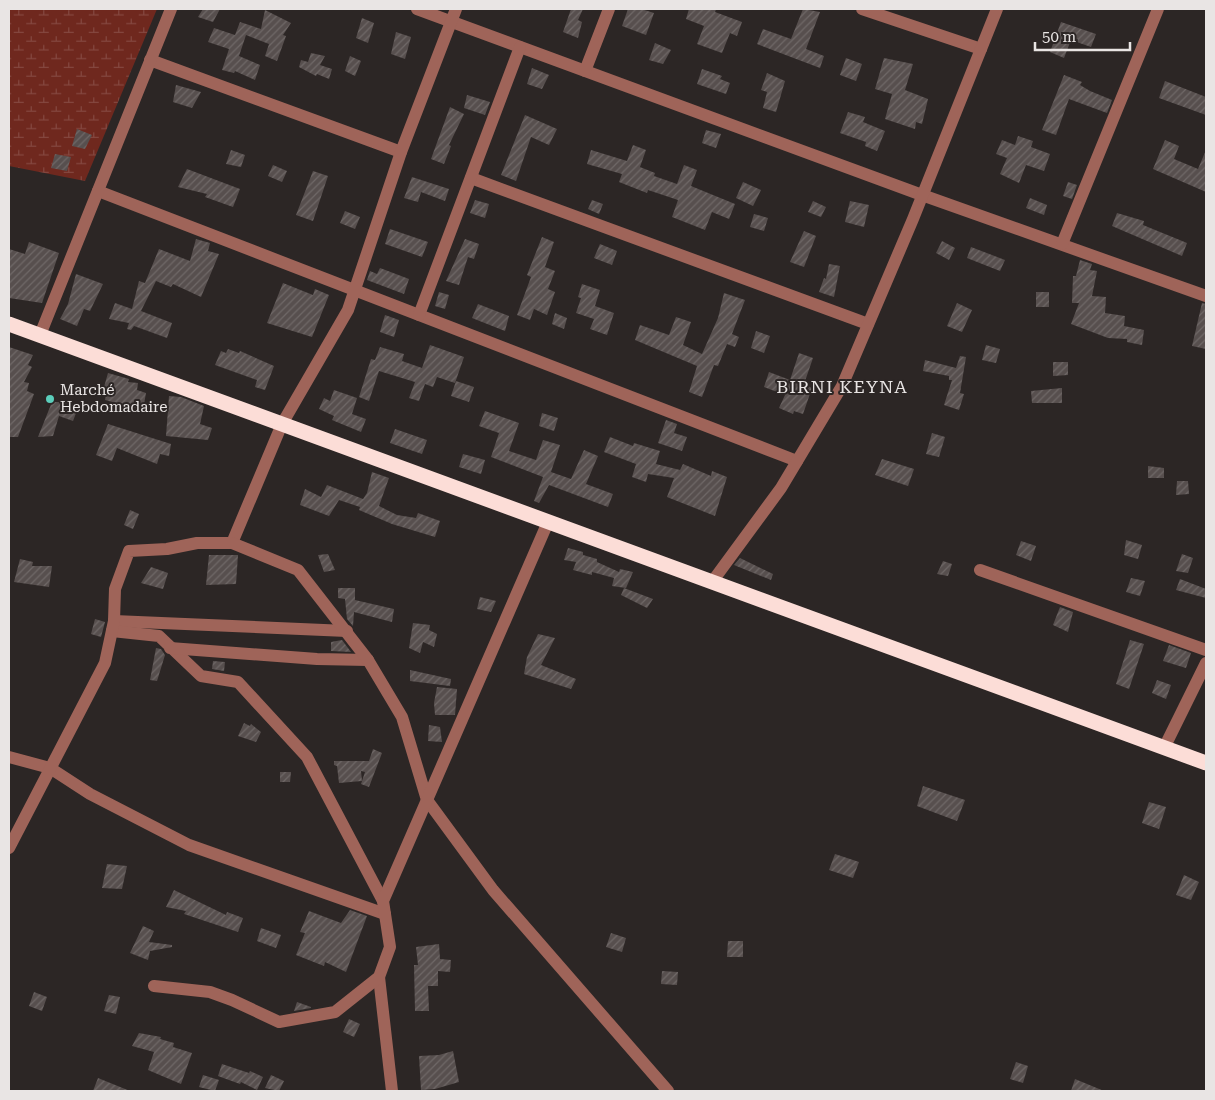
<svg xmlns="http://www.w3.org/2000/svg" width="1215" height="1100" viewBox="0 0 1215 1100" font-family="'Roboto Serif',serif">
	<defs>
		<pattern id="wetland-marsh" width="20" height="14" patternUnits="userSpaceOnUse" patternTransform="scale(1.25)"><rect width="20" height="14" fill="#6f281e"/><path d="M1 5h8M5 5V1M11 12h8M15 12V8" fill="none" stroke="#84473f"/></pattern>
		<pattern id="building-hatch" width="6" height="6" patternUnits="userSpaceOnUse" patternTransform="scale(1.25)"><rect width="6" height="6" fill="#574f4e"/><path d="M-1 1l2-2M0 6l6-6M5 7l2-2" fill="none" stroke="#6f6867"/></pattern>
	</defs>
	<rect width="100%" height="100%" fill="#2c2625"/>
	<polygon fill="url(#wetland-marsh)" points="9,9 157,9 85,181 9,166"/>
	<g fill="url(#building-hatch)">
		<polygon points="203,9 220,9 213,22 198,17"/>
		<polygon points="571,9 583,9 578,20 582,22 578,38 563,32"/>
		<polygon points="628,9 641,9 654,13 646,35 622,26"/>
		<polygon points="689,9 716,9 715,12 742,22 737,36 730,33 722,53 697,44 704,26 686,19"/>
		<polygon points="803,9 820,12 806,49 824,56 820,68 757,44 763,29 791,39"/>
		<polygon points="265,10 291,23 283,35 286,36 277,61 265,56 269,44 246,35 239,56 260,65 255,80 235,71 234,73 222,70 229,49 208,42 214,28 235,35 240,22 261,29"/>
		<polygon points="362,18 374,23 368,43 356,38"/>
		<polygon points="1061,22 1096,34 1091,47 1071,40 1064,58 1050,52"/>
		<polygon points="396,32 411,37 405,59 391,54"/>
		<polygon points="655,43 671,50 663,64 649,60"/>
		<polygon points="311,53 325,56 320,65 332,69 329,79 317,74 316,76 299,67 301,60 308,62"/>
		<polygon points="350,56 361,61 355,76 345,71"/>
		<polygon points="846,58 862,64 856,81 840,75"/>
		<polygon points="884,58 913,64 905,90 928,99 922,124 916,122 915,129 885,119 892,94 875,89"/>
		<polygon points="532,68 549,75 542,89 527,84"/>
		<polygon points="702,69 722,76 720,79 730,83 726,94 697,84"/>
		<polygon points="767,73 785,81 776,112 763,108 767,92 761,90"/>
		<polygon points="1064,75 1082,82 1080,85 1090,91 1112,100 1107,113 1069,99 1056,135 1042,130"/>
		<polygon points="1165,81 1206,97 1206,115 1159,98"/>
		<polygon points="176,85 201,92 192,108 173,102"/>
		<polygon points="467,95 490,102 485,115 464,108"/>
		<polygon points="450,107 464,114 449,145 451,146 444,164 431,159"/>
		<polygon points="848,112 865,117 863,122 885,131 877,151 865,146 866,142 840,133"/>
		<polygon points="525,115 557,129 549,145 531,137 516,181 501,175"/>
		<polygon points="77,129 92,135 85,149 72,146"/>
		<polygon points="706,130 721,134 716,148 702,143"/>
		<polygon points="1018,136 1033,141 1031,147 1050,154 1044,171 1026,165 1019,183 1000,174 1007,158 996,154 1002,140 1015,145"/>
		<polygon points="1165,140 1179,146 1174,159 1198,169 1206,150 1206,192 1153,169"/>
		<polygon points="633,145 646,150 640,167 655,173 654,176 677,184 684,165 697,170 691,186 735,204 729,219 712,212 705,230 672,217 678,200 648,190 647,193 619,182 622,174 587,164 591,150 627,161"/>
		<polygon points="231,150 245,155 241,167 226,164"/>
		<polygon points="55,154 71,157 67,171 51,168"/>
		<polygon points="273,165 287,171 282,182 268,176"/>
		<polygon points="187,169 240,189 233,207 205,197 207,194 178,187"/>
		<polygon points="313,171 328,176 313,221 296,215"/>
		<polygon points="412,177 449,189 445,201 421,192 418,202 404,198"/>
		<polygon points="743,182 761,190 753,206 736,198"/>
		<polygon points="1068,182 1077,185 1072,199 1063,196"/>
		<polygon points="1030,198 1047,205 1044,215 1026,208"/>
		<polygon points="475,200 489,204 485,218 470,213"/>
		<polygon points="592,200 603,204 599,214 588,209"/>
		<polygon points="813,201 826,207 821,217 808,212"/>
		<polygon points="850,201 869,205 864,227 845,222"/>
		<polygon points="345,211 360,217 355,229 340,223"/>
		<polygon points="1117,213 1144,221 1143,225 1187,243 1182,256 1112,226"/>
		<polygon points="754,214 768,218 764,231 750,227"/>
		<polygon points="390,229 428,242 422,257 385,244"/>
		<polygon points="804,231 816,236 804,267 790,262"/>
		<polygon points="542,237 554,242 545,267 555,271 548,289 555,292 547,315 534,309 530,320 517,315 531,277 527,275"/>
		<polygon points="196,239 210,243 208,251 219,254 201,297 173,284 171,287 156,281 141,311 172,323 167,338 134,326 131,330 127,329 129,323 109,319 115,303 132,309 139,281 145,283 159,249 190,261"/>
		<polygon points="465,239 479,244 474,259 468,257 459,285 446,281"/>
		<polygon points="942,241 955,248 949,260 936,253"/>
		<polygon points="29,242 59,253 42,303 9,298 9,249 25,254"/>
		<polygon points="600,244 617,251 612,265 594,258"/>
		<polygon points="971,247 1005,260 1000,271 967,258"/>
		<polygon points="1080,260 1092,264 1090,270 1097,271 1092,296 1106,297 1105,313 1125,316 1124,326 1144,330 1142,345 1127,342 1127,339 1108,338 1071,324 1079,303 1072,303 1073,276 1076,276"/>
		<polygon points="829,264 840,266 834,297 819,292 824,278 826,279"/>
		<polygon points="380,268 409,279 404,294 367,280 370,271 377,274"/>
		<polygon points="76,274 103,284 90,311 84,309 77,326 60,319 68,304"/>
		<polygon points="283,283 313,295 315,289 329,295 312,337 267,323"/>
		<polygon points="582,284 600,290 595,306 614,313 607,335 590,329 594,319 576,313 581,298 578,297"/>
		<polygon points="439,292 449,295 445,309 435,306"/>
		<rect x="1036" y="292" width="13" height="15"/>
		<polygon points="724,293 745,300 732,334 739,337 735,347 727,344 718,366 714,365 702,397 689,392 697,366 635,340 640,325 669,335 676,317 691,322 683,345 702,354 718,318"/>
		<polygon points="957,303 972,310 962,332 947,326"/>
		<polygon points="1202,303 1206,304 1206,349 1192,346"/>
		<polygon points="478,304 509,316 505,331 472,318"/>
		<polygon points="555,313 567,318 564,329 552,324"/>
		<polygon points="385,315 399,320 394,337 380,332"/>
		<polygon points="756,331 770,336 764,353 751,348"/>
		<polygon points="430,345 464,357 455,383 437,377 433,387 425,384 419,401 409,398 415,382 379,371 369,401 359,397 371,359 375,360 380,347 404,354 402,361 422,368"/>
		<polygon points="986,345 1000,349 996,363 982,360"/>
		<polygon points="9,347 33,355 28,365 32,367 24,382 29,383 27,391 34,394 18,437 9,437"/>
		<polygon points="228,349 239,353 240,351 274,366 265,390 255,387 257,380 215,365 221,351 226,353"/>
		<polygon points="799,353 813,358 804,384 812,388 803,414 794,411 793,414 779,408 785,395 764,387 769,372 790,380"/>
		<polygon points="960,356 966,357 960,393 964,394 959,410 944,405 952,380 949,380 949,376 923,371 925,360 956,368"/>
		<polygon points="1053,362 1068,362 1068,375 1053,376"/>
		<polygon points="108,373 129,379 128,382 138,383 137,390 146,393 143,410 105,400 108,387 104,387"/>
		<polygon points="456,381 474,387 469,402 451,396"/>
		<polygon points="1062,388 1062,403 1032,403 1031,391"/>
		<polygon points="334,390 357,398 352,414 366,419 361,432 332,420 334,416 319,409 324,398 330,401"/>
		<polygon points="169,396 181,397 204,406 200,424 212,428 208,440 166,436"/>
		<polygon points="52,402 63,402 78,408 73,421 59,416 53,436 38,437"/>
		<polygon points="485,411 519,423 509,451 536,460 543,440 560,445 551,472 571,479 584,450 598,456 586,484 613,494 608,507 549,485 539,503 534,501 543,477 491,457 499,433 479,426"/>
		<polygon points="542,413 558,418 554,431 539,426"/>
		<polygon points="666,420 677,424 674,433 687,437 682,451 658,443"/>
		<polygon points="108,424 171,444 169,456 160,454 157,464 117,448 112,461 96,455"/>
		<polygon points="395,429 427,440 422,454 390,443"/>
		<polygon points="932,433 945,437 939,457 926,454"/>
		<polygon points="610,437 633,446 634,443 660,451 656,464 680,470 683,464 711,476 712,471 727,477 715,516 667,497 674,478 648,474 646,482 632,477 636,464 604,452"/>
		<polygon points="463,454 485,460 481,474 459,467"/>
		<polygon points="882,459 914,469 908,486 875,475"/>
		<polygon points="1148,466 1164,468 1164,478 1148,478"/>
		<polygon points="372,472 389,478 379,506 397,515 416,518 418,513 440,521 435,537 392,524 359,510 360,507 339,500 329,516 300,505 305,489 321,497 327,485 363,499 367,493"/>
		<polygon points="1177,481 1188,481 1189,494 1176,495"/>
		<polygon points="130,510 139,514 133,529 124,525"/>
		<polygon points="1126,540 1142,545 1138,559 1124,555"/>
		<polygon points="1021,541 1036,546 1031,561 1016,555"/>
		<polygon points="568,548 583,552 583,555 597,559 597,562 619,572 620,569 633,572 626,588 612,586 614,578 592,572 592,575 573,570 576,562 564,560"/>
		<polygon points="328,554 335,570 324,572 318,555"/>
		<polygon points="1182,554 1193,558 1188,573 1176,571"/>
		<polygon points="209,555 238,555 236,584 206,585"/>
		<polygon points="740,558 773,574 771,580 734,565"/>
		<polygon points="20,559 33,562 32,566 52,566 49,587 14,582"/>
		<polygon points="943,561 952,564 948,576 937,574"/>
		<polygon points="151,567 168,573 163,589 141,583"/>
		<polygon points="1131,578 1145,581 1140,596 1126,592"/>
		<polygon points="1180,579 1206,589 1206,598 1176,590"/>
		<polygon points="338,588 355,588 355,600 394,609 392,622 354,612 353,626 347,619 345,599 338,598"/>
		<polygon points="624,588 653,599 647,608 621,595"/>
		<polygon points="480,597 496,601 491,612 477,609"/>
		<polygon points="1060,607 1073,612 1068,632 1053,625"/>
		<polygon points="95,619 105,622 101,637 91,634"/>
		<polygon points="413,623 430,625 429,630 437,634 434,647 423,642 420,653 409,648"/>
		<polygon points="538,634 555,638 541,665 576,679 571,689 524,674 527,657"/>
		<polygon points="342,640 351,652 331,651 331,642"/>
		<polygon points="1130,640 1144,644 1129,689 1116,684"/>
		<polygon points="1169,645 1191,653 1186,668 1163,661"/>
		<polygon points="156,648 161,649 165,655 157,681 150,680"/>
		<polygon points="213,661 225,662 224,671 212,669"/>
		<polygon points="410,670 451,679 450,686 410,681"/>
		<polygon points="1157,680 1171,685 1166,699 1152,693"/>
		<polygon points="437,687 457,689 455,715 435,715 434,703"/>
		<polygon points="244,723 250,726 251,724 261,732 256,742 238,736"/>
		<polygon points="429,725 440,727 442,742 428,741"/>
		<polygon points="373,749 382,753 369,787 361,784 365,772 361,771 362,781 339,783 337,766 334,765 334,761 369,761"/>
		<polygon points="280,772 291,772 290,782 280,782"/>
		<polygon points="923,786 965,800 957,821 917,806"/>
		<polygon points="1149,802 1166,807 1159,829 1142,823"/>
		<polygon points="835,854 859,862 853,878 829,870"/>
		<polygon points="107,864 127,866 122,889 102,888"/>
		<polygon points="1184,875 1199,882 1191,900 1176,895"/>
		<polygon points="174,890 226,915 227,912 243,918 238,932 184,914 186,911 166,907"/>
		<polygon points="350,910 367,916 346,972 325,962 324,966 296,955 305,933 300,932 309,911 341,923"/>
		<polygon points="143,926 154,931 149,942 172,945 172,947 150,951 148,960 130,953"/>
		<polygon points="261,928 281,935 276,948 257,941"/>
		<polygon points="611,933 626,938 622,952 606,947"/>
		<polygon points="728,941 743,941 743,957 727,957"/>
		<polygon points="439,944 440,959 451,960 450,972 438,971 438,986 428,986 429,1011 415,1011 414,965 418,965 416,947"/>
		<polygon points="662,971 678,972 677,985 661,984"/>
		<polygon points="34,992 47,997 42,1011 29,1006"/>
		<polygon points="109,995 120,997 116,1014 104,1011"/>
		<polygon points="297,1002 311,1007 311,1008 294,1011"/>
		<polygon points="349,1019 360,1024 354,1037 343,1032"/>
		<polygon points="139,1033 161,1037 160,1039 174,1043 173,1047 192,1053 181,1084 148,1070 154,1052 132,1046"/>
		<polygon points="453,1051 459,1082 435,1089 421,1090 419,1056 439,1055"/>
		<polygon points="1016,1062 1028,1066 1023,1083 1010,1079"/>
		<polygon points="222,1064 249,1073 250,1071 263,1077 257,1090 241,1082 240,1084 218,1076"/>
		<polygon points="203,1075 219,1080 215,1091 199,1087"/>
		<polygon points="271,1075 284,1081 279,1091 265,1088"/>
		<polygon points="98,1078 130,1091 93,1091"/>
		<polygon points="1075,1079 1104,1091 1071,1091"/>
	</g>
	<g fill="none" stroke-linecap="round" stroke-linejoin="round">
		<g stroke="#9f6459" stroke-width="12">
			<polyline points="417,9 922,195 1206,296"/>
			<polyline points="862,9 981,49"/>
			<polyline points="150,60 401,152"/>
			<polyline points="585,71 609,9"/>
			<polyline points="471,178 868,324"/>
			<polyline points="98,191 797,461"/>
			<polyline points="1062,244 1158,9"/>
			<polyline points="419,315 520,47"/>
			<polyline points="40,335 171,9"/>
			<polyline points="232,543 282,424 348,310 401,152 456,9"/>
			<polyline points="980,570 1206,650"/>
			<polyline points="712,582 781,488 842,386 913,219 997,9"/>
			<polyline points="114,621 347,631"/>
			<polyline points="112,631 159,636 201,676 238,682 307,757 383,901"/>
			<polyline points="170,648 317,659 368,660"/>
			<polyline points="1164,748 1206,663"/>
			<polyline points="9,757 50,768 90,794 189,845 385,914"/>
			<polyline points="9,848 105,663 114,621 115,589 129,551 167,549 197,543 232,543 298,570 368,660 402,717 427,800 493,890 668,1091"/>
			<polyline points="379,977 392,1091"/>
			<polyline points="154,986 210,992 232,1000 279,1022 335,1012 379,977 390,947 383,901 548,522"/>
		</g>
		<polyline stroke="#fcddd7" stroke-width="15" points="9,324 1206,763"/>
	</g>
	<circle fill="#5bcebb" stroke="#2c2625" stroke-width="2" cx="50" cy="399" r="5"/>
	<g text-anchor="middle" dominant-baseline="central" stroke-width="4" stroke-linejoin="round" paint-order="stroke">
		<g font-size="15" fill="#e9e5e4" stroke="#2c2625" text-anchor="start">
			<text x="60" y="390">Marché<tspan x="60" dy="17">Hebdomadaire</tspan></text>
		</g>
		<g font-size="18" letter-spacing="1" fill="#e9e5e4" stroke="#2c2625">
			<text x="842" y="386">BIRNI KEYNA</text>
		</g>
	</g>
	<rect width="1215" height="1100" fill="none" stroke="#e9e5e4" stroke-width="20"/>
	<path d="M1035 42v8h95v-8" fill="none" stroke="#e9e5e4" stroke-width="2.5"/>
	<text x="1042" y="42" font-size="15" fill="#e9e5e4" stroke="#2c2625" stroke-width="4" paint-order="stroke">50 m</text>
</svg>
